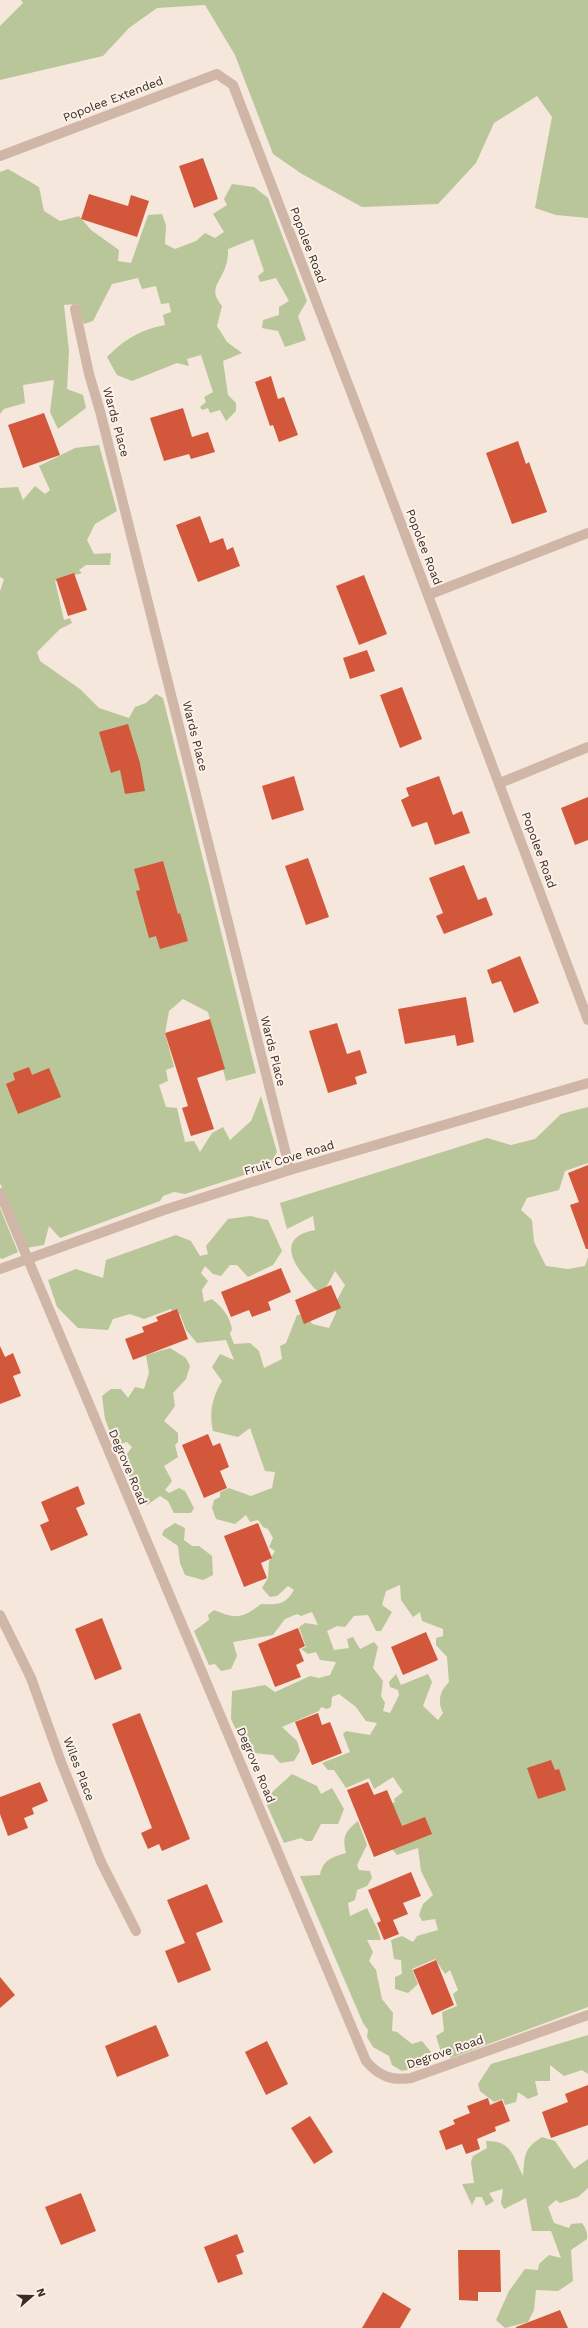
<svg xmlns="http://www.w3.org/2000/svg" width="588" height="2328" viewBox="0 0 588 2328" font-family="'Work Sans',sans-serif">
	<rect width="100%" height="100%" fill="#f5e7db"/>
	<g fill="#b9c699" fill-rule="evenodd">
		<polygon points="21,0 588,0 588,218 556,215 535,208 552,117 537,96 494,123 476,163 438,204 362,207 302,174 273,154 235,55 205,5 157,8 129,28 103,56 0,80 0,26 23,3"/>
		<path d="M 8,169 L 39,187 L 44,211 L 60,221 L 79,216 L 91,230 L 119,250 L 118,261 L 131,263 L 148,215 L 162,214 L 166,225 L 165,244 L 175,249 L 196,241 L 205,233 L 215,238 L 224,232 L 213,214 L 227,205 L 224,199 L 232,184 L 254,187 L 268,198 L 307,301 L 298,316 L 306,340 L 285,347 L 278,331 L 262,328 L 263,320 L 279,315 L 279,307 L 289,301 L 276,278 L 260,282 L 258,276 L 264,271 L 253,239 L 228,249 C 228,254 228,260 226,265 C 221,283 207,288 222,306 L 217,326 L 227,342 L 242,353 L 223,361 L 228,395 L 236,403 L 236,411 L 226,421 L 220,410 L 210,413 L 208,408 L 202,410 L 200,407 L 206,402 L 204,397 L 213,392 L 201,355 L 187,359 L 189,366 L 177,363 L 132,381 L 117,375 L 107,357 C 125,339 140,330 165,325 L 163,315 L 171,312 L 169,303 L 161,304 L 156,286 L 142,289 L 138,278 L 112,284 L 93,321 L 84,324 L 77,304 L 64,305 L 69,351 L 67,389 L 83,395 L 86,408 L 58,429 L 50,412 L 54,380 L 23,385 L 25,403 L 4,409 L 0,414 L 0,172 Z"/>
		<polygon points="99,445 117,511 95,524 87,540 94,554 111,553 110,565 86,565 79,570 82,573 55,581 64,620 70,618 72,623 60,629 37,652 40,661 80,689 99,708 129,718 135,707 146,703 156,694 163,698 256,1073 226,1081 208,1012 183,999 169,1011 165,1033 174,1067 166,1070 168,1081 159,1085 166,1107 177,1108 185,1142 194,1141 200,1152 212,1133 223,1127 230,1140 251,1121 261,1096 277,1152 269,1167 185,1194 174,1192 163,1196 160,1201 60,1238 49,1226 44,1245 26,1248 0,1183 0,591 4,579 0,577 0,488 18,487 23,500 35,486 45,494 50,490 39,466 75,448"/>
		<path d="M 588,1107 L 588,1163 L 565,1171 L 559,1190 L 527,1198 L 521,1210 L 532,1220 L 534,1242 L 546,1266 L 568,1269 L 585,1266 L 588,1257 L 588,2007 L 451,2058 L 441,2052 L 436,2036 L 444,2031 L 442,2012 L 457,2006 L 453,1994 L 458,1990 L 450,1970 L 445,1974 L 435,1959 L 412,1969 L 418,1984 L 408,1993 L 395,1989 L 395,1977 L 402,1974 L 401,1960 L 394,1959 L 391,1940 L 402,1936 L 413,1942 L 417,1936 L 438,1930 L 435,1919 L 422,1921 L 419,1915 L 423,1904 L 433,1895 L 421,1871 L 418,1848 L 397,1855 L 391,1848 L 382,1807 L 395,1802 L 394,1799 L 403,1792 L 393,1777 L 374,1789 L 369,1778 L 346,1788 L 334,1770 L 328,1770 L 322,1763 L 350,1752 L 343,1734 L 346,1731 L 370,1735 L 377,1723 L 366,1721 L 356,1707 L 339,1694 L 332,1697 L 331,1707 L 327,1709 L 321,1707 L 319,1711 L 282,1727 L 297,1741 L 300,1751 L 294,1761 L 280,1763 L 273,1755 L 246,1752 L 231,1719 L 232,1691 L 265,1685 L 275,1692 L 310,1676 L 319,1678 L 330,1675 L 336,1662 L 320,1660 L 316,1652 L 308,1654 L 301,1649 L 306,1647 L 299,1627 L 305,1623 L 318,1625 L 312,1612 L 301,1616 L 297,1614 L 285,1619 L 273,1635 L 233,1642 L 237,1656 L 231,1669 L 221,1671 L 215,1664 L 209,1665 L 194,1631 L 209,1620 L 208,1615 L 214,1610 C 236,1619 242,1619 261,1604 C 276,1605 286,1605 294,1590 L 288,1586 L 277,1596 L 270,1597 L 262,1588 L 268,1578 L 269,1561 L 275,1551 L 269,1547 L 273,1538 L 268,1529 L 263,1527 L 258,1520 L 250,1522 L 246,1515 L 235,1524 L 216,1519 L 212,1508 L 214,1500 L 220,1497 L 220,1492 L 229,1488 L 251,1496 L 272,1488 L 275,1472 L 265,1471 L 250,1428 L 238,1437 L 213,1431 C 209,1412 212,1398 222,1381 L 212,1367 L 220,1354 L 234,1360 L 226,1340 L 197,1343 L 186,1330 L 180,1314 L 174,1315 L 171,1309 L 144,1319 L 130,1314 L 113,1319 L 108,1330 L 78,1328 L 57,1307 L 48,1280 L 76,1269 L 103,1278 L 106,1260 L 176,1235 L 191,1241 L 200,1256 L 208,1254 L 206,1246 L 228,1219 L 250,1216 L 268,1220 L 282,1251 L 273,1265 L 248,1277 L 237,1265 L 230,1265 L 221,1276 L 213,1274 L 205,1266 L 201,1273 L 208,1281 L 202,1290 L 204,1302 L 212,1299 C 223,1308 229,1315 232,1329 L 230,1334 L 234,1344 L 250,1343 L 259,1351 L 264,1368 L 282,1359 L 280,1346 L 286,1343 L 297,1315 L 307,1314 L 312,1324 L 329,1328 L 336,1313 L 335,1304 L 345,1285 L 335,1271 L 323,1293 C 315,1291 311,1284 305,1277 C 288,1257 282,1236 315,1230 L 313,1216 L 287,1229 L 280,1203 L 487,1138 L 511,1145 L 535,1139 L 561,1114 ZM 400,1585 L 401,1600 L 413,1617 L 420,1612 L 422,1621 L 443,1629 L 443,1636 L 436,1638 L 436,1645 L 447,1657 L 449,1682 C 440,1691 437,1701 443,1713 L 438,1720 L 423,1706 L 432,1682 L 428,1674 L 401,1685 L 396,1674 L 389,1682 L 390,1687 L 398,1690 L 399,1695 L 390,1713 L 383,1711 L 385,1703 L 381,1696 L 383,1681 L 373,1668 L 378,1647 L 374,1642 L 360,1649 L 353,1637 L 347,1639 L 349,1648 L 334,1650 L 327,1631 L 337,1626 L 345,1627 L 354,1616 L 368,1615 L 376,1631 L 381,1631 L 392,1612 L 382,1605 L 386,1591 Z"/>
		<polygon points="0,1208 18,1252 2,1259 0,1258"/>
		<polygon points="170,1348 186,1358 190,1366 186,1379 173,1393 175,1406 164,1421 178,1433 178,1442 175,1445 178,1457 164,1466 172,1481 165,1490 169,1493 179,1488 185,1491 194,1508 191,1513 174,1513 168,1501 160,1496 147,1505 143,1497 138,1497 127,1470 127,1454 132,1447 127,1442 115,1445 105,1419 102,1396 111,1389 121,1389 128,1398 135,1387 144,1389 149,1373 146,1355"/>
		<polygon points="175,1523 185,1528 184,1540 192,1546 199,1546 212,1556 213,1575 203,1580 185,1575 180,1563 178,1546 162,1535 164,1530"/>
		<polygon points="292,1774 317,1786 321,1794 332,1788 344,1809 338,1824 321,1824 312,1841 306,1841 301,1838 284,1843 266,1803 270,1794"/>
		<path d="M 358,1821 L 367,1845 L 357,1865 L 359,1870 L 370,1871 L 372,1878 L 367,1886 L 357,1890 L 355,1900 L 348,1903 L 350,1916 L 367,1908 C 372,1919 378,1928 381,1940 L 367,1940 L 373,1952 L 369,1961 L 376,1970 L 382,1999 L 393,2013 L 392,2031 L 397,2032 L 412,2044 L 422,2041 L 431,2052 L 420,2067 L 402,2071 L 392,2065 L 389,2056 L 373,2047 L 367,2037 L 368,2030 L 363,2023 L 300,1876 L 320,1875 C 323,1860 332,1857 346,1853 C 342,1836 345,1832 358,1821 Z"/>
		<polygon points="588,2035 588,2074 582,2070 564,2076 550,2065 550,2081 535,2081 538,2095 528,2099 518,2092 516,2102 505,2105 503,2099 494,2102 480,2091 478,2084 491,2064"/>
		<path d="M 542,2137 L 555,2141 L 574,2169 L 588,2159 L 588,2188 L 578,2197 L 560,2203 L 556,2200 L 548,2207 L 554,2223 L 569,2228 L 571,2224 L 582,2223 C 586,2229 588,2232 587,2239 L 571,2250 L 573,2281 L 558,2291 L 536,2290 L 534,2310 L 528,2322 L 505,2328 L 496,2320 L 509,2291 L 525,2269 L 538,2270 L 539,2264 L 549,2255 L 561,2258 L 551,2231 L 532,2231 L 526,2198 L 504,2209 L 501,2203 L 503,2189 L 489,2193 L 494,2201 L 486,2206 L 482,2197 L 476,2197 L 472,2205 L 462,2184 L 474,2183 L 471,2162 L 473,2156 L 487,2148 L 486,2141 C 512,2140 513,2157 523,2176 C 525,2156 523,2149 542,2137 Z"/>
	</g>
	<g fill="#d3573b">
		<polygon points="203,158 218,199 194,208 179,166"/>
		<polygon points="89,194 128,206 131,195 149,201 137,237 81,219"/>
		<polygon points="271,376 278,399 284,397 298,435 279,442 273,425 270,426 255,382"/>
		<polygon points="183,408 192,437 208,432 215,452 191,459 189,454 164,461 150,418"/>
		<polygon points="44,413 60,455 23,468 8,425"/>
		<polygon points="518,441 526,464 529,462 547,512 512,524 486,453"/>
		<polygon points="200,516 210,543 223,538 227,550 233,547 240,566 198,582 176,525"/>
		<polygon points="74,573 87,610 68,616 56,579"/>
		<polygon points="364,575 387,634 359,645 336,586"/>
		<polygon points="367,650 375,671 350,679 343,658"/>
		<polygon points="402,687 422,739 400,748 380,695"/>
		<polygon points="128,724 140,763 145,791 125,794 120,770 111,773 99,732"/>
		<polygon points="294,776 304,810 272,820 262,786"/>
		<polygon points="439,776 453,815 462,811 470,833 435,845 427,822 412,827 401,800 409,796 406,788"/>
		<polygon points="588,797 588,840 575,845 561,808"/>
		<polygon points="308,858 329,917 306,925 285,866"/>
		<polygon points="163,861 178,914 180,913 188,941 160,949 156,936 149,938 136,891 140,890 134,869"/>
		<polygon points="464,865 478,900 486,897 493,915 444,934 436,916 443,913 429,878"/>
		<polygon points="520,956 539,1003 514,1013 501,981 492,984 487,970"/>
		<polygon points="466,997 474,1042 457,1046 455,1035 405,1044 398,1009"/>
		<polygon points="210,1019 225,1069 197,1078 214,1129 191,1136 182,1108 188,1106 165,1033"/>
		<polygon points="337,1023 347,1054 360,1050 367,1073 355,1077 357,1084 328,1093 309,1031"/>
		<polygon points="29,1067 32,1075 49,1068 61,1097 18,1114 6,1084 15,1080 13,1073"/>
		<polygon points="588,1165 588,1249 586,1249 570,1205 579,1202 568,1173"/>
		<polygon points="281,1268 291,1292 268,1302 271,1310 252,1317 249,1310 231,1317 221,1292"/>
		<polygon points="331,1285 341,1308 304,1324 295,1300"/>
		<polygon points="177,1309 188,1339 133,1360 125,1339 144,1332 142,1327 158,1321 156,1317"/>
		<polygon points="0,1346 5,1357 13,1353 21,1373 13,1376 21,1396 0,1404"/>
		<polygon points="208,1434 213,1446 220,1443 229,1467 220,1471 227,1488 204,1498 182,1445"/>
		<polygon points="78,1486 85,1504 76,1508 88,1535 51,1551 40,1525 49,1521 41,1502"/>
		<polygon points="258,1523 272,1558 261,1563 267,1578 244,1587 224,1536"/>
		<polygon points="102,1618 122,1669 95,1680 75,1629"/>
		<polygon points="298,1628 305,1646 299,1649 304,1661 296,1665 301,1677 275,1687 258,1644"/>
		<polygon points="426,1632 438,1660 403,1675 391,1647"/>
		<polygon points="140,1713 190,1839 162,1851 159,1844 148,1849 141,1833 152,1828 112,1724"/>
		<polygon points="318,1713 322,1725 330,1722 342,1753 312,1765 295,1722"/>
		<polygon points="551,1760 555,1770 559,1769 566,1790 538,1799 527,1768"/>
		<polygon points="40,1782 48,1801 32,1808 34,1814 24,1818 28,1828 8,1836 0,1814 0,1797"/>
		<polygon points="368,1782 374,1795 387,1790 402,1826 425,1817 432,1834 374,1857 347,1790"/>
		<polygon points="411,1872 421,1896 403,1903 408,1914 393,1920 399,1934 384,1940 377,1923 381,1921 368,1890"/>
		<polygon points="207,1884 223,1922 196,1933 211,1970 178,1983 165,1951 185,1943 167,1900"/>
		<polygon points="436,1960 454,2005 432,2015 413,1970"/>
		<polygon points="0,1977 15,1995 0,2008"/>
		<polygon points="156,2025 169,2056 117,2077 105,2046"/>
		<polygon points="267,2041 288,2084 266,2095 245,2052"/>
		<polygon points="588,2085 588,2125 551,2138 542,2112 568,2102 565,2094"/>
		<polygon points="488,2098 490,2105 502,2100 510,2121 495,2127 496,2131 477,2139 480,2149 466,2154 462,2144 446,2150 439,2131 455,2124 453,2120 470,2113 467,2106"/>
		<polygon points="310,2116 333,2152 314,2164 291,2128"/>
		<polygon points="81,2193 96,2231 61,2245 45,2207"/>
		<polygon points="237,2234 244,2252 236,2255 243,2274 218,2283 204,2247"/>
		<polygon points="458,2250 500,2250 501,2292 478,2292 478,2301 459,2300"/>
		<polygon points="383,2292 411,2309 400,2328 362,2328"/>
		<polygon points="560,2310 568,2328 516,2328 516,2327"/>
	</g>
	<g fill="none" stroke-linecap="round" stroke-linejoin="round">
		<polyline stroke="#cfb6a6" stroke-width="10" points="428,595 588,533"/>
		<g stroke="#cfb6a6" stroke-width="10">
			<polyline points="0,156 217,74 233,85 368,436 588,1020"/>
			<polyline points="75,309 89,374 100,411 290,1170"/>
			<polyline points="500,783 588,747"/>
			<path d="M 0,1193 L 366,2061 C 379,2076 391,2081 411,2078 L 588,2015"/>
			<polyline points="0,1615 31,1678 61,1762 101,1862 136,1931"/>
		</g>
		<polyline stroke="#cfb6a6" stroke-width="10" points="0,1269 164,1210 290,1170 588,1083"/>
	</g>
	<g text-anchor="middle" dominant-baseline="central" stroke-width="4" stroke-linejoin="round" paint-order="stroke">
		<g font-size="12" fill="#3a2c27" stroke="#fcf2e9">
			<text transform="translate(113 99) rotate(-21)">Popolee Extended</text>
			<text transform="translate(308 245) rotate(69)">Popolee Road</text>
			<text transform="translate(116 422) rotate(75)">Wards Place</text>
			<text transform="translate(424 547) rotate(69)">Popolee Road</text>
			<text transform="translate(195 736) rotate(76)">Wards Place</text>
			<text transform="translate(539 850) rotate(70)">Popolee Road</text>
			<text transform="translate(273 1051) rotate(76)">Wards Place</text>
			<text transform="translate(289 1158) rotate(-17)">Fruit Cove Road</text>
			<text transform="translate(128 1467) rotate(67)">Degrove Road</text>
			<text transform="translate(256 1765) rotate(67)">Degrove Road</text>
			<text transform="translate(79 1769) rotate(69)">Wiles Place</text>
			<text transform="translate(445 2052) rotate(-19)">Degrove Road</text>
		</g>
	</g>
	<g transform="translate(32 2296) rotate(70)" stroke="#fcf2e9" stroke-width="3" paint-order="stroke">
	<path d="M0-3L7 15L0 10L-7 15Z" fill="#3a2c27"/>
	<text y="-6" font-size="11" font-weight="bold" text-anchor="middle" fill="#3a2c27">N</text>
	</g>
</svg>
